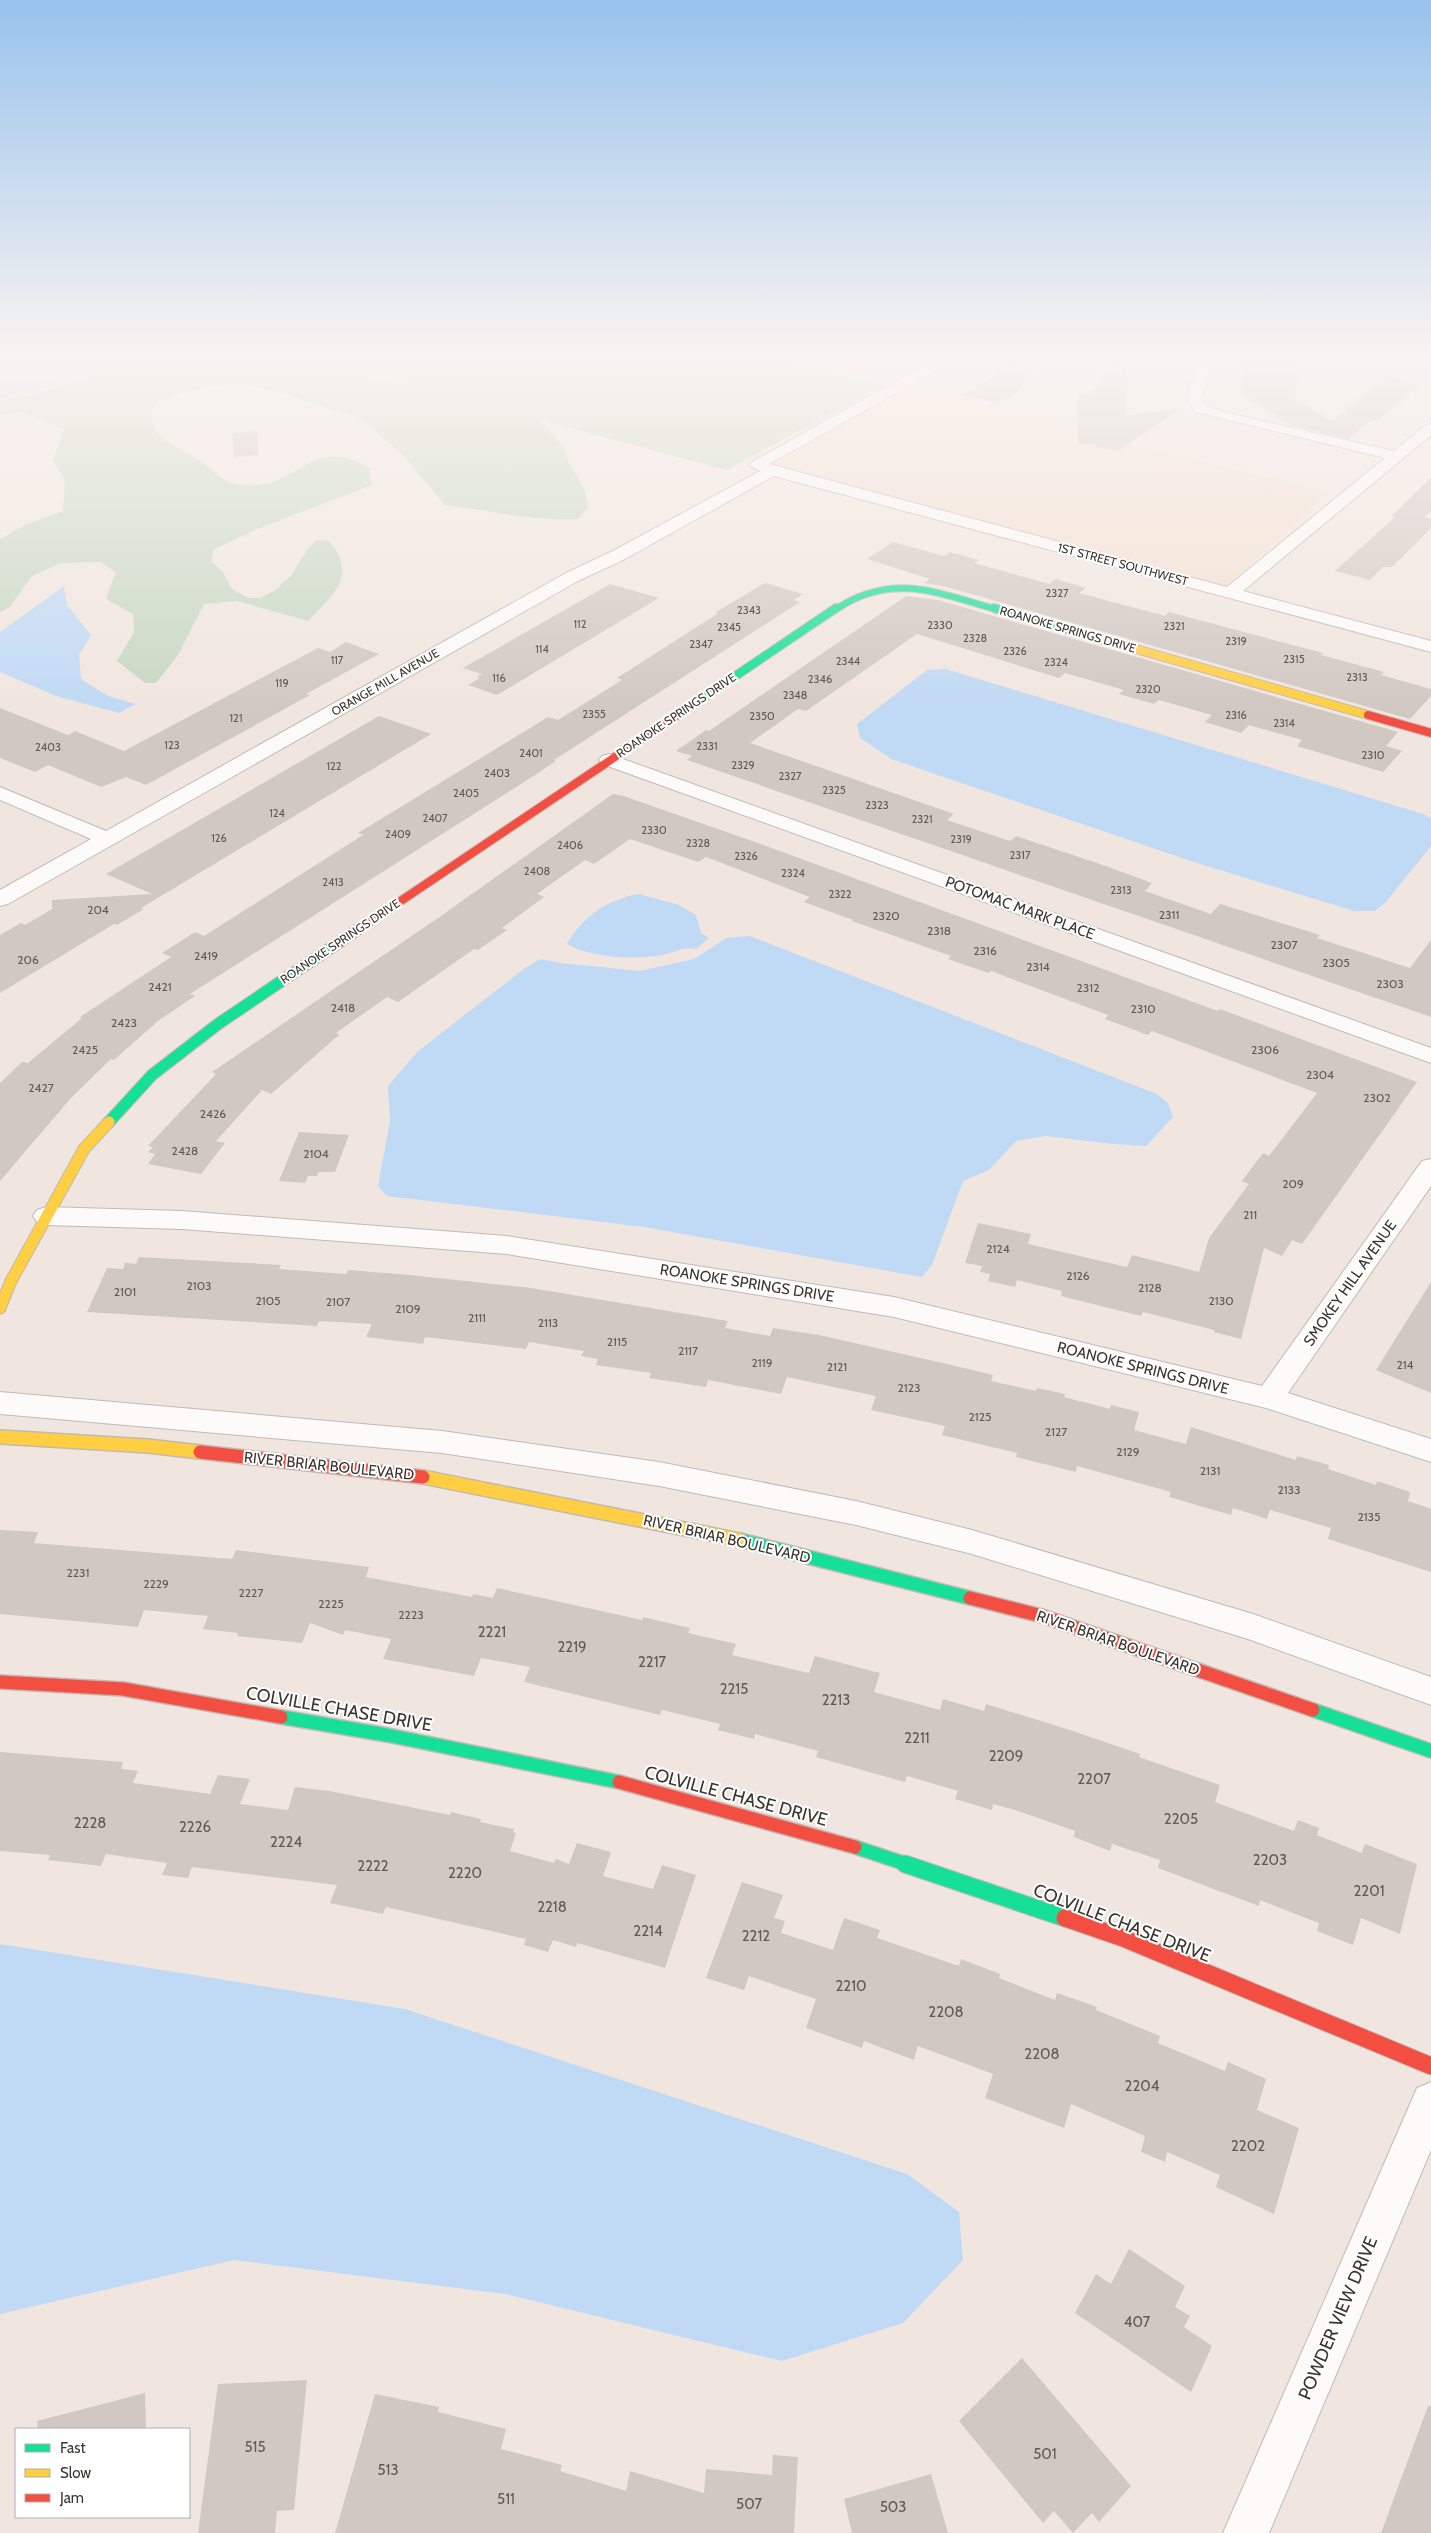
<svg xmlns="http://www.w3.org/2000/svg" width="1431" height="2533" viewBox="0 0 1431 2533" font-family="Cabin,sans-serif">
	<rect width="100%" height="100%" fill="#f1e6df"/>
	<polygon fill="#f4e0d2" points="903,390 1329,492 1255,561 1224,587 769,465"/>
	<path fill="#c7d8c3" d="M 160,357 L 298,357 L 441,394 L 308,357 L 771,357 L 885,385 L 726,470 L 540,420 L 563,447 L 568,461 L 584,488 L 588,507 L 578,519 C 533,522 489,510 445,505 L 401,453 L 361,420 L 351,415 L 269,389 L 242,385 L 203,387 L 157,401 C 147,416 150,428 165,440 C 176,448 189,453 201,461 C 209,467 216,475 225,480 C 230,483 241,485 247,485 C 300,489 311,432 372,469 L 369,471 L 372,485 L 257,529 L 213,550 L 212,562 L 222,571 L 232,589 L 248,598 L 260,598 L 274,591 L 291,576 L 307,550 L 316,540 L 329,541 C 359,575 333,595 308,621 L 237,601 L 204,604 L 178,655 L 156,683 L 145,683 L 117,661 L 134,632 L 133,614 L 106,599 L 116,572 L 100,562 L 61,563 L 32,576 L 10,607 L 0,612 L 0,539 L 25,525 L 63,511 L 65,480 L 53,461 L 64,430 L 22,412 L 0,415 L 0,401 L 39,393 L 83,377 Z"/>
	<g fill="#c0d9f5">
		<polygon points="0,357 149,357 78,376 36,391 0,398"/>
		<polygon points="64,586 67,605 91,635 79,655 81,679 108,696 136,704 119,713 56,696 0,672 0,632"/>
		<polygon points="946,669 1423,814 1431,818 1431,846 1385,903 1375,911 1354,911 1194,862 891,759 860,738 857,724 927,670"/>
		<path d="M 639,894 L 679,905 L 696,915 L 701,933 L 709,938 L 696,949 C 684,946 673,953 662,955 C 636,960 590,958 567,944 C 582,917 608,899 639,894 Z"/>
		<polygon points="750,936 1157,1094 1168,1103 1173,1117 1146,1146 1113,1144 1046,1136 1016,1141 989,1170 963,1181 932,1265 922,1277 644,1227 387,1196 378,1186 390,1121 388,1086 417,1052 525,968 540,959 561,963 640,971 694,959 726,938"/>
		<polygon points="0,1944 405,2009 907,2174 959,2212 963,2260 903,2323 782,2361 505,2294 234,2260 0,2314"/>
	</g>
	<g fill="#d1c8c2">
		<polygon points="1109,357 1126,357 1127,416 1182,408 1118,451 1097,447 1093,443 1078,444 1078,394 1091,394 1091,389 1097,389"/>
		<polygon points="1246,357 1295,357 1291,366 1301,367 1294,398 1331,421 1388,376 1420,386 1377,421 1372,420 1348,439 1290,425 1240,394"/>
		<polygon points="1009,359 1040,364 1013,396 998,403 962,395 994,376"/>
		<polygon points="257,431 258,455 234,457 232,433"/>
		<polygon points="1431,477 1431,511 1424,517 1431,519 1431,528 1392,567 1383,567 1370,580 1335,571 1395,517 1392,516"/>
		<polygon points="893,542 944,556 950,552 979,560 974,563 1049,584 1055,579 1086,588 1079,593 1165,616 1169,612 1323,653 1321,655 1384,672 1381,675 1431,689 1431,696 1410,719 947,587 924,583 930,579 867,559"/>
		<polygon points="765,583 803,594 794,600 800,602 554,760 556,761 532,777 190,994 195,996 158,1021 114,1060 111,1059 71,1098 0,1181 0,1083 22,1062 28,1063 82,1018 80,1017 171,957 162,953 195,932 204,936 363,835 358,833 548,717 558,720 622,680 617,678 717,614 716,612"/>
		<polygon points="610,584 659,598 497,695 468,685 480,678 477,677 482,674 463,668"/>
		<polygon points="906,596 938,600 1398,732 1386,746 1402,751 1383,772 1297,746 1302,740 1249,725 1241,733 1205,722 1212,715 1159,700 1154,704 1119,694 1124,690 1065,673 1059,678 917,634 806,711 798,709 750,743 954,814 947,820 1010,841 1016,836 1103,865 1152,883 1145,891 1211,914 1220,904 1320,935 1317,938 1410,968 1431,940 1431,1017 713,769 687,760 692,756 676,751 706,730 709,731"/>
		<polygon points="346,642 379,654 306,694 310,695 146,785 126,777 101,787 48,765 35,772 0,758 0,708 68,735 75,731 124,751 318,648 330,652"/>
		<polygon points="379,716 431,734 141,908 144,909 117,925 114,924 0,993 0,935 21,923 25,925 52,909 52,900 152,894 106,874"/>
		<polygon points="613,794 624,796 769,847 1218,1011 1220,1009 1417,1082 1302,1244 1292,1240 1282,1256 1264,1248 1241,1339 1214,1332 1214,1330 1143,1312 1141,1316 1061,1296 1062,1291 1017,1280 1015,1287 988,1281 990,1274 980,1272 982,1266 965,1263 978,1223 1031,1234 1028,1244 1127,1267 1132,1255 1199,1272 1209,1238 1249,1184 1242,1181 1263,1153 1269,1156 1317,1093 1152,1031 1148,1035 1105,1019 1108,1015 991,971 988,973 948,959 951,956 852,921 853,920 804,902 810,897 706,857 698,862 630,839 594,864 585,860 537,894 544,897 502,928 507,930 478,950 474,949 398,1002 387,997 336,1033 339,1035 271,1094 262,1090 216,1141 225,1143 201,1174 148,1164 155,1154 148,1152 153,1147 148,1146 216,1074 212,1072 438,918"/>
		<polygon points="299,1132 349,1135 335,1172 318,1172 317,1176 308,1176 305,1183 279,1181"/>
		<polygon points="139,1257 281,1265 279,1269 346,1274 348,1270 410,1275 531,1288 728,1321 725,1328 770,1336 773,1328 819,1335 947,1364 993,1375 991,1381 1036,1391 1037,1388 1065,1394 1064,1397 1110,1409 1111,1405 1139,1412 1134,1430 1186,1444 1191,1427 1296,1460 1297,1456 1329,1465 1328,1469 1376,1485 1377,1481 1410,1492 1408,1501 1431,1509 1431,1572 1328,1539 1331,1528 1270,1510 1267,1519 1233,1508 1231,1515 1169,1497 1171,1492 1077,1466 1076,1472 1016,1457 1017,1453 942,1435 945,1426 871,1410 876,1396 787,1377 781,1394 708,1380 706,1387 649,1378 651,1373 596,1365 598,1359 581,1356 584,1351 529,1342 526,1349 425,1337 423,1344 366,1337 372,1324 319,1321 317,1326 87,1312 107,1268 123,1269 125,1263 136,1264"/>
		<polygon points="1431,1282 1431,1393 1376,1370"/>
		<polygon points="0,1530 38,1532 34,1543 232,1559 236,1550 369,1567 366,1577 472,1597 473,1594 493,1598 497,1588 642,1620 643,1617 690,1628 688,1633 736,1644 732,1655 809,1673 815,1656 880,1673 874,1692 940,1710 943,1699 984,1711 986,1704 1070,1730 1140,1754 1139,1757 1220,1785 1215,1802 1294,1831 1298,1820 1319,1828 1317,1835 1362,1853 1365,1844 1417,1864 1400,1934 1361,1918 1353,1945 1317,1931 1319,1923 1260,1900 1259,1906 1158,1868 1160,1860 1112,1844 1110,1851 1074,1837 1075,1831 1015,1810 993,1804 992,1810 955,1799 958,1791 907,1776 905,1782 816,1757 818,1751 755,1734 754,1739 718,1730 720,1724 662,1710 660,1715 524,1682 530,1667 481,1658 474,1676 383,1659 391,1639 345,1630 343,1635 310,1623 302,1643 237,1636 238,1633 203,1629 208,1616 144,1610 138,1627 0,1614"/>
		<polygon points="0,1752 123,1762 121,1769 138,1771 133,1783 210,1794 218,1775 250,1779 240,1804 288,1810 295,1787 329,1791 450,1815 451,1812 481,1819 480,1822 514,1829 513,1832 516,1833 510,1851 554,1863 556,1859 569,1864 577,1843 611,1852 603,1876 653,1889 662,1865 696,1875 665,1968 577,1943 576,1947 553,1940 548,1952 524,1945 526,1939 386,1907 383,1914 330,1903 337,1885 192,1867 188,1878 162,1875 167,1863 106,1854 101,1866 48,1860 50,1855 0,1851"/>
		<polygon points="742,1882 783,1895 774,1918 785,1921 781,1933 833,1950 844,1918 880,1930 877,1938 959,1966 961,1959 1000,1974 999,1978 1055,2000 1057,1993 1097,2007 1096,2010 1160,2036 1158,2043 1225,2071 1228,2062 1266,2079 1257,2110 1299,2128 1274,2214 1216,2187 1220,2175 1167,2152 1165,2162 1141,2152 1145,2136 1071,2104 1064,2128 985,2098 993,2074 918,2046 914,2060 864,2041 862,2048 806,2028 816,1999 749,1976 744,1990 706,1978"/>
		<polygon points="1129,2249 1185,2286 1175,2307 1190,2316 1184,2327 1212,2346 1191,2392 1075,2313 1096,2274 1111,2284"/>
		<polygon points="1022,2358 1131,2486 1099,2522 1092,2513 1073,2533 1054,2511 1043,2523 959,2421"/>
		<polygon points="307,2380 294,2510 277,2511 275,2533 198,2533 218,2384"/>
		<polygon points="145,2393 146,2429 38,2429 37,2421"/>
		<polygon points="375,2394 439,2407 438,2412 506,2429 501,2449 562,2465 560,2471 626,2491 630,2471 704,2493 706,2469 772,2475 773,2455 798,2457 794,2533 335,2533"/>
		<polygon points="1428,2406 1431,2406 1431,2533 1381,2533"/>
		<polygon points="931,2474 948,2533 852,2533 844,2499"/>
	</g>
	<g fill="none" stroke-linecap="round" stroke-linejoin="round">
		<g stroke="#c2b9b3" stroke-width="2">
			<g id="street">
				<polygon points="939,357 954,357 947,365 769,464 1227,587 1385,458 1196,412 1187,399 1199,357 1213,357 1201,399 1206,406 1223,412 1394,451 1426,425 1431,424 1431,435 1243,591 1431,641 1431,652 774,476 625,559 578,581 8,904 0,906 0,890 91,839 0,800 0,787 106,831 566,573 613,551 760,471 749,465 752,462"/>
				<polygon points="609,754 1431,1048 1431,1063 602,764 599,760 602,756"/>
				<polygon points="1431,1159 1431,1186 1288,1393 1431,1439 1431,1462 1266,1408 894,1317 507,1254 182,1229 46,1225 37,1222 33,1216 37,1210 46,1207 182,1211 507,1236 894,1297 1262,1386 1422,1161"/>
				<polygon points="0,1392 442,1431 659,1462 856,1501 972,1530 1253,1614 1431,1677 1431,1705 1248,1639 972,1554 856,1525 659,1486 442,1453 0,1414"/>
				<polygon points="1431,2082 1431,2150 1269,2533 1223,2533 1417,2088"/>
			</g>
		</g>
		<g stroke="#c2b9b3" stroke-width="8">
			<path id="fast-far4" d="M 835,610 C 892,571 938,593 998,610"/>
		</g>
		<g stroke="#c2b9b3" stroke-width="10">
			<g id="fast-far3">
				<polyline points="994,608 1083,634"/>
				<polyline points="691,706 836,608"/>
			</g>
		</g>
		<g stroke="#c2b9b3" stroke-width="13">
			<polyline id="fast-far2" points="109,1122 152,1075 218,1024 341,941"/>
		</g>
		<g stroke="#c2b9b3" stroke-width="16">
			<g id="fast-far1">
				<polyline points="740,1540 970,1598"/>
				<polyline points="1313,1710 1431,1751"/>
				<polyline points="281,1717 387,1735 619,1782"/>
				<polyline points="855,1847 909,1865"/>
			</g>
		</g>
		<g stroke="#c2b9b3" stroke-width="19">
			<polyline id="fast" points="905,1864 1065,1918"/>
		</g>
		<g stroke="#c2b9b3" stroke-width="10">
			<polyline id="slow-far2" points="1083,634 1368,715"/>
		</g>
		<g stroke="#c2b9b3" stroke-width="13">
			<polyline id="slow-far1" points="0,1308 11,1281 84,1149 109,1122"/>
		</g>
		<g stroke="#c2b9b3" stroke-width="16">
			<g id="slow">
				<polyline points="0,1437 148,1446 200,1452"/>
				<polyline points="423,1477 740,1540"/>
			</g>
		</g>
		<g stroke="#c2b9b3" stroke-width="10">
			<g id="jam-far3">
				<polyline points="1368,715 1431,733"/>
				<polyline points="356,931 691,706"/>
			</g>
		</g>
		<g stroke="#c2b9b3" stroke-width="13">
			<polyline id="jam-far2" points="341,941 357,930"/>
		</g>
		<g stroke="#c2b9b3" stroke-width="16">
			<g id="jam-far1">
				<polyline points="200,1452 423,1477"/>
				<polyline points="970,1598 1042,1616 1313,1710"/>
				<polyline points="0,1682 123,1689 281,1717"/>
				<polyline points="619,1782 855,1847"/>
			</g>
		</g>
		<g stroke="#c2b9b3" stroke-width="19">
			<polyline id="jam" points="1065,1918 1123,1938 1431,2066"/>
		</g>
		<use href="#street" fill="#fdfbfa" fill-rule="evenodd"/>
		<use href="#fast-far4" stroke="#16e098" stroke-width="6"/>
		<use href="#fast-far3" stroke="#16e098" stroke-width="8"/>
		<use href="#fast-far2" stroke="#16e098" stroke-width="11"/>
		<use href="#fast-far1" stroke="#16e098" stroke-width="13"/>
		<use href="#fast" stroke="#16e098" stroke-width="17"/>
		<use href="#slow-far2" stroke="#ffcf43" stroke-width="8"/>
		<use href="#slow-far1" stroke="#ffcf43" stroke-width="11"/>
		<use href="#slow" stroke="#ffcf43" stroke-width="13"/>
		<use href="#jam-far3" stroke="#f24e42" stroke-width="8"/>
		<use href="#jam-far2" stroke="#f24e42" stroke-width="11"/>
		<use href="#jam-far1" stroke="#f24e42" stroke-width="13"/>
		<use href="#jam" stroke="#f24e42" stroke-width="17"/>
	</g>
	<linearGradient id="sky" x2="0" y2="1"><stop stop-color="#98c3ed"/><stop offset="0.5" stop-color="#f9f4f1"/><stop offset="1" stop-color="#f9f4f1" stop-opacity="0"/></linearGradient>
	<rect width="1431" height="712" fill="url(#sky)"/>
	<g text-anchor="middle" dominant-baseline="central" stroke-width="4" stroke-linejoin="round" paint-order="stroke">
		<g font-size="11" fill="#615a54">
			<text x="1057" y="593">2327</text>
			<text x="749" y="610">2343</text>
			<text x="580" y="624">112</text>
			<text x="940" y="625">2330</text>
			<text x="1174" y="626">2321</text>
			<text x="729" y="627">2345</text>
			<text x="975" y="638">2328</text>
			<text x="1236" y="641">2319</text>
			<text x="701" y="644">2347</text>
			<text x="542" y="649">114</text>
			<text x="1015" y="651">2326</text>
			<text x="1294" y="659">2315</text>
			<text x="337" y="660">117</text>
			<text x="848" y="661">2344</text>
			<text x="1056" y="662">2324</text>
			<text x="1357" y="677">2313</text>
			<text x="499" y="678">116</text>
			<text x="820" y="679">2346</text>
			<text x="282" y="683">119</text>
			<text x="1148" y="689">2320</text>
			<text x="795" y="695">2348</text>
			<text x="594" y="714">2355</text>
			<text x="1236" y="715">2316</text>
			<text x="762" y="716">2350</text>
			<text x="236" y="718">121</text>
			<text x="1284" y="723">2314</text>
			<text x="172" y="745">123</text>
			<text x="707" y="746">2331</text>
			<text x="48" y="747">2403</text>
			<text x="531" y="753">2401</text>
			<text x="1373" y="755">2310</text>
			<text x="743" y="765">2329</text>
			<text x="334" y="766">122</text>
			<text x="497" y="773">2403</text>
			<text x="790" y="776">2327</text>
			<text x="834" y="790">2325</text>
			<text x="466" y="793">2405</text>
			<text x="877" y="805">2323</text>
			<text x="277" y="813">124</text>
			<text x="435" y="818">2407</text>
			<text x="922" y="819">2321</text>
			<text x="654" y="830">2330</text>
			<text x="398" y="834">2409</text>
			<text x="219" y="838">126</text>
			<text x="961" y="839">2319</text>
			<text x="698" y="843">2328</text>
			<text x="570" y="845">2406</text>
			<text x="1020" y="855">2317</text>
			<text x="746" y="856">2326</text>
			<text x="537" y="871">2408</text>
			<text x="793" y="873">2324</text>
			<text x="333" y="882">2413</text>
			<text x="1121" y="890">2313</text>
			<text x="840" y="894">2322</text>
		</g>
		<g font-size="12" fill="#3c352f" stroke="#fff">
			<text transform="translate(1123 564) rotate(15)">1ST STREET SOUTHWEST</text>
			<text transform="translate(1068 629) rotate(16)">ROANOKE SPRINGS DRIVE</text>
			<text transform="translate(385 682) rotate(-30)">ORANGE MILL AVENUE</text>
			<text transform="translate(676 715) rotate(-34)">ROANOKE SPRINGS DRIVE</text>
			<text transform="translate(340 941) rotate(-34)">ROANOKE SPRINGS DRIVE</text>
		</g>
		<g font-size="12" fill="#615a54">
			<text x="98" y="909">204</text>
			<text x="1169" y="914">2311</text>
			<text x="886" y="915">2320</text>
			<text x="939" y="930">2318</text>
			<text x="1284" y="944">2307</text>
			<text x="985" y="950">2316</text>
			<text x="206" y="955">2419</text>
			<text x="28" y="959">206</text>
			<text x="1336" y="962">2305</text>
			<text x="1038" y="966">2314</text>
			<text x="1390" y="983">2303</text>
			<text x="160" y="986">2421</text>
			<text x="1088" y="987">2312</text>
			<text x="343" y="1007">2418</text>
			<text x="1143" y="1008">2310</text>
			<text x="124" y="1022">2423</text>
			<text x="85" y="1049">2425</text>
			<text x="1265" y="1049">2306</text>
			<text x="1320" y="1074">2304</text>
			<text x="41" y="1087">2427</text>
			<text x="1377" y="1097">2302</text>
			<text x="213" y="1113">2426</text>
			<text x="185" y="1150">2428</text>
			<text x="316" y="1153">2104</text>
			<text x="1293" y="1183">209</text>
			<text x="1250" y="1214">211</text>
			<text x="998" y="1248">2124</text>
			<text x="1078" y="1275">2126</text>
			<text x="199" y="1285">2103</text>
			<text x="1150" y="1287">2128</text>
			<text x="125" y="1291">2101</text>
			<text x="268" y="1300">2105</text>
			<text x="1221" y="1300">2130</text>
			<text x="338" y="1301">2107</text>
			<text x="408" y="1308">2109</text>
			<text x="477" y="1317">2111</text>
			<text x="548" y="1322">2113</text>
			<text x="617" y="1341">2115</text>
			<text x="688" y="1350">2117</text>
			<text x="762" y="1362">2119</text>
			<text x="1405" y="1364">214</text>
			<text x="837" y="1366">2121</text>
			<text x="909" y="1387">2123</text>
			<text x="980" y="1416">2125</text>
			<text x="1056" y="1431">2127</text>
			<text x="1128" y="1451">2129</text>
			<text x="1210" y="1470">2131</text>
			<text x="1289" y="1489">2133</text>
			<text x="1369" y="1516">2135</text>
			<text x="78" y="1572">2231</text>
			<text x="156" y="1583">2229</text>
			<text x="251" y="1592">2227</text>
			<text x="331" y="1603">2225</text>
			<text x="411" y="1614">2223</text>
		</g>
		<g font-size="15" fill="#3c352f" stroke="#fff">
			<text transform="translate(1020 908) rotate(20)">POTOMAC MARK PLACE</text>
			<text transform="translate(747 1283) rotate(9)">ROANOKE SPRINGS DRIVE</text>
			<text transform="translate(1350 1283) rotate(-55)">SMOKEY HILL AVENUE</text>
			<text transform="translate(1143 1368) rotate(14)">ROANOKE SPRINGS DRIVE</text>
			<text transform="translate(329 1466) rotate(6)">RIVER BRIAR BOULEVARD</text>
			<text transform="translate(727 1539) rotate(13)">RIVER BRIAR BOULEVARD</text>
			<text transform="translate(1118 1643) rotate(19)">RIVER BRIAR BOULEVARD</text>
		</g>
		<g font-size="15" fill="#615a54">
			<text x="492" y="1632">2221</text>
			<text x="572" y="1647">2219</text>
			<text x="652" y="1662">2217</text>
			<text x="734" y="1689">2215</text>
			<text x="836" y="1700">2213</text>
			<text x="917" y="1738">2211</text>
			<text x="1006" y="1756">2209</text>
			<text x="1094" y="1779">2207</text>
			<text x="1181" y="1819">2205</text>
			<text x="90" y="1823">2228</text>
			<text x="195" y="1827">2226</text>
			<text x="286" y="1842">2224</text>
			<text x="1270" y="1860">2203</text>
			<text x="373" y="1866">2222</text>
			<text x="465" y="1873">2220</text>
			<text x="1369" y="1891">2201</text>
			<text x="552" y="1907">2218</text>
			<text x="648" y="1931">2214</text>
			<text x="756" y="1936">2212</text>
			<text x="851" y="1986">2210</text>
			<text x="946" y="2012">2208</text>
			<text x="1042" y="2054">2208</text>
			<text x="1142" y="2086">2204</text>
			<text x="1248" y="2146">2202</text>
			<text x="1137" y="2322">407</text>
			<text x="255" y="2447">515</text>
			<text x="1045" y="2454">501</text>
			<text x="388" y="2470">513</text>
			<text x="506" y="2499">511</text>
			<text x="749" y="2504">507</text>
			<text x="893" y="2507">503</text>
		</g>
		<g font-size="18" fill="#3c352f" stroke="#fff">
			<text transform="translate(339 1709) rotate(10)">COLVILLE CHASE DRIVE</text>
			<text transform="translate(736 1796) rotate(15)">COLVILLE CHASE DRIVE</text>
			<text transform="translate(1122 1923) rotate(21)">COLVILLE CHASE DRIVE</text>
			<text transform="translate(1338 2318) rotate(-67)">POWDER VIEW DRIVE</text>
		</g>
	</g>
	<rect x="15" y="2428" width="175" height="90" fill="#ffffff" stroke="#b1aeac"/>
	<rect x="25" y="2444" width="25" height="8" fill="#16e098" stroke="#b1aeac"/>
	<text x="60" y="2453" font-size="15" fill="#3c352f">Fast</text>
	<rect x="25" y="2469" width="25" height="8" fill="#ffcf43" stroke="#b1aeac"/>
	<text x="60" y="2478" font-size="15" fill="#3c352f">Slow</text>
	<rect x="25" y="2494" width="25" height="8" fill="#f24e42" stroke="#b1aeac"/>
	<text x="60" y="2503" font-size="15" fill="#3c352f">Jam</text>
</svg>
